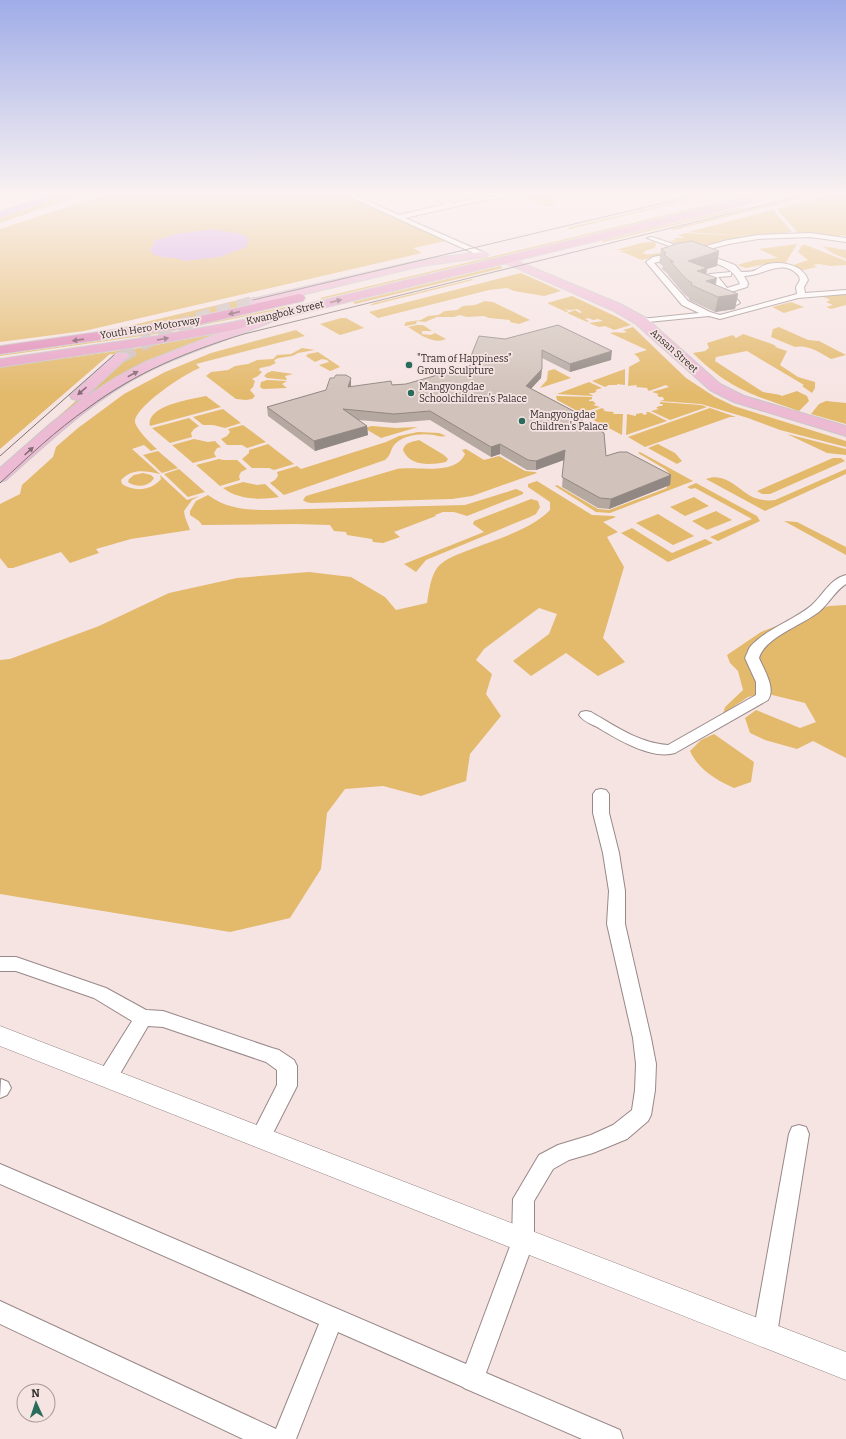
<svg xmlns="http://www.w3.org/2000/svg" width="846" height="1439" viewBox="0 0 846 1439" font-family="Bitter,serif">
	<rect width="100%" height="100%" fill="#f6e4e3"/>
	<g fill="#e3b96b">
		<polygon points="68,194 84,194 0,223 0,218"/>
		<polygon points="108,194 343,194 446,241 413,248 422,253 84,331 0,342 0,229"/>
		<polygon points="539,194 555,194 553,204 548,207 525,198"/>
		<polygon points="753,194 759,194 322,299 320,298"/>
		<polygon points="812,194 818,194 674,230 671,229"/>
		<polygon points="835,194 846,194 846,236 842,235 838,237 814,233 799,234 777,209"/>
		<polygon points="707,195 711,195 570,229 567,228"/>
		<polygon points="743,207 746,208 604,242 601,241"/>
		<polygon points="773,210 792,232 750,236 688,232"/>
		<polygon points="686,233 750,236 751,237 695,250 670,241 676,240 674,238 685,238 678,235"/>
		<path d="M 653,242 L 656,243 L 655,248 L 644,251 L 646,252 L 642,253 C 651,257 659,250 667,254 L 642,260 L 620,251 L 634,251 L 616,250 L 641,243 Z"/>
		<polygon points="797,244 785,264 765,264 746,268 737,265 755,260 778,258 759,249"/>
		<polygon points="802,245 806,245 846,261 846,265 832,266 818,264 813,265 817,267 803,270 790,266 808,260 798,252"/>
		<polygon points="822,246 846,250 846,259 832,253"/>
		<polygon points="500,266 503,268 355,304 353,302"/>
		<polygon points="521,273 561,291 544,296 514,291 507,288 489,290 378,318 369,312"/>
		<polygon points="472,279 473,280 369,306 374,303"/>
		<polygon points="846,293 846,305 831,309 826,307 833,305 826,302 830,300 822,296"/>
		<polygon points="572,296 617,317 631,325 614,330 605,326 599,327 589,323 603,321 598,319 593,320 588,318 585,319 589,321 587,322 567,313 575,310 580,313 582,312 577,309 571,310 564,309 569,311 566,312 547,303"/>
		<polygon points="243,299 253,305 198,316 120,328"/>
		<polygon points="485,301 493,302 530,320 519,324 510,322 510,320 489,318 484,316 467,317 460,315 454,317 437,317 425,322 417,321 416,324 406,326 404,325 406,322 421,320 428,316 438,315 445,311 457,310 463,306 475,305"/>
		<polygon points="791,302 804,307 784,313 772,307"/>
		<polygon points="285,307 287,308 163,333 0,356 0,355 162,332"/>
		<polygon points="341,318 346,318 364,328 340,335 320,324"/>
		<path d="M 417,325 L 423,325 L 432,331 L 422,331 L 422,334 L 431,335 L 435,333 L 446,339 C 432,345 420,334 408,327 Z"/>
		<path d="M 633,327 L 686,378 L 715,397 L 734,406 L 846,441 L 846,447 L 780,430 L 748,418 L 701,404 L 660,401 L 664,400 L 663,397 L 659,397 L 657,395 L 659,394 L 652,392 L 669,387 L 666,385 L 649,391 L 647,389 L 648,388 L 636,387 L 637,385 L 628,386 L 629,367 L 640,361 L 638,357 L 634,354 L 647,350 L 610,333 C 616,331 622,334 627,332 L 623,330 Z"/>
		<path d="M 779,327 L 808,340 L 819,341 L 846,355 L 831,359 C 821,353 807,344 795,347 L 771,337 L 773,329 Z"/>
		<path d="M 296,330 L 305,336 L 196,364 L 200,368 C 186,373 135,406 135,422 C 136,429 153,446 157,449 L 151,451 L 144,445 L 132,449 L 160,474 C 145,471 133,468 121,480 L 122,484 C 134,492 151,491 161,479 L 160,475 L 187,500 L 199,496 L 192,500 L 184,511 L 185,517 L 190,530 L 131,539 L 96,549 L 99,553 L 70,563 L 61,552 L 13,568 L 8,568 L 0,558 L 0,504 L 20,494 L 22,485 L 53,457 L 56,447 L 78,428 L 124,394 L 165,372 L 211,353 Z"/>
		<path d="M 743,334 L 772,344 L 776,346 L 775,347 L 787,351 L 780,365 L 798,377 L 815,382 L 815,388 L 812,393 L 802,386 L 804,385 L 747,351 L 716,357 L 715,361 L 763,392 C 770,394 776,393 782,396 L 797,391 L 807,396 L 809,401 L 799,411 C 753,395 729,389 693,353 L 705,351 L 709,348 L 707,343 L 733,335 L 736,338 Z"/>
		<path d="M 209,335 L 213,336 C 177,348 141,362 109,381 C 85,396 64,414 42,431 L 127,356 L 110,354 L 0,449 L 0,367 L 139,348 Z"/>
		<path d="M 302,348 L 315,350 L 298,353 C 291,358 285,356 276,359 L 274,361 L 276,363 L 270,366 L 260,368 L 259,370 L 262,372 L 258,376 L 252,379 L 255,381 L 253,387 L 250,390 L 255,396 L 252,399 L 246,400 L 236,399 L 206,376 L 211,372 L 228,370 L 235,366 L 248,364 L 257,360 L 273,359 L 277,355 L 291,354 Z"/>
		<polygon points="318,352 339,366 340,367 330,371 319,365 329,362 327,360 322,359 315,362 306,356 308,354"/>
		<polygon points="554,369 571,378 540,388 547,380 548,371"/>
		<polygon points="625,369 625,385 617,384 617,385 609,385 605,387 592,381"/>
		<polygon points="272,371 293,374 285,376 287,380 267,378 264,376 267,373"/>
		<polygon points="267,380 287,381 282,384 287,388 263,389 260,387 261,382"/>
		<polygon points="589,382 602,388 595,390 597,391 594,393 590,393 589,394 593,395 592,396 557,394"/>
		<path d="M 206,396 L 221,407 L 150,426 C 146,405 193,399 206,396 Z"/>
		<polygon points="556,396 592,397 592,399 589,400 589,401 593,401 596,404 593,405 600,407 581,413 557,400"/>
		<polygon points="826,401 846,403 846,424 811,414 819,404"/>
		<polygon points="660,402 701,405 707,407 670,420 651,411 659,409 656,408 659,406 662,406 663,404 660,404"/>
		<polygon points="602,408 605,410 603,411 614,412 613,414 623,414 622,435 584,415"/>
		<polygon points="710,408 736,417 730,417 645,447 628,437"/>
		<polygon points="223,409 241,423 225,428 213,425 203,425 193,417"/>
		<polygon points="646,412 649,412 667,421 626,435 627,414 636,416 636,414 642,413 644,415 647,414"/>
		<polygon points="189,418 199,426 194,429 191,433 192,437 170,443 152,428"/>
		<polygon points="243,425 266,442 247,448 242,445 227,445 221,439 227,436 230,432 228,429"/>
		<polygon points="372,426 396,428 418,427 381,438 364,428"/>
		<path d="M 418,432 L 439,433 L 446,436 C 441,437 438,436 434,435 C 421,433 404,435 395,444 C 390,449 392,454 385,460 L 284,495 L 270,483 L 275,480 L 278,476 L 277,472 L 297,466 L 301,469 L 386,442 L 399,436 Z"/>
		<polygon points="787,434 846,449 846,455 827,453"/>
		<polygon points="194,439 208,442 215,441 221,447 217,448 214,453 216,457 193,463 172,445"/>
		<path d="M 419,440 L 444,455 L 448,459 L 446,462 C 431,465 410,467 403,450 C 405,442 412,442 419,440 Z"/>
		<polygon points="268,444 294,464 274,470 269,468 252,468 242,459 249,453 249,450"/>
		<polygon points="658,444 675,453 682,461 677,464 648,448"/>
		<path d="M 466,449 L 484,460 L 499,456 L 525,471 L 535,472 L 537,473 L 472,496 L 452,499 L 311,503 L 306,502 L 303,500 L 306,496 L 397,469 C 416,466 456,476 465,454 L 462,450 Z"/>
		<polygon points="158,451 178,468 162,473 143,455"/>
		<polygon points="640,452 693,481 610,513 596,512 555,486 557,485 598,509 609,510 667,488 666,481 669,473 665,469 638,453"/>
		<polygon points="833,458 841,458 845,461 770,494 762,494 757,491"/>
		<polygon points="219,459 223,460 237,460 247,469 241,472 239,476 240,480 220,486 196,465"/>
		<polygon points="179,469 205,492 188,497 164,474"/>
		<path d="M 846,469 L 846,474 L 765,511 L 706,479 C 726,471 740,492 755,498 C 761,500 768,501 775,500 Z"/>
		<path d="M 143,473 L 151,475 L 154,478 C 149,487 136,488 128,482 L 129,479 L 134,475 Z"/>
		<path d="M 537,481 L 592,515 L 613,516 L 616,517 L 603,522 L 618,532 L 607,537 L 624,567 L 603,638 L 625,662 L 598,676 L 566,653 L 531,676 L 513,661 L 549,634 L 557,614 L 539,608 L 484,649 L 476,660 L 492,674 L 486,694 L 501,716 L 470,754 L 466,781 L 421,796 L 383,786 L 345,789 L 327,813 L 321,869 L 290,918 L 230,932 L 0,894 L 0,660 L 10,659 L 99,626 L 169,593 L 237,578 L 309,572 L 351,577 L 385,597 L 396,610 L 427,603 C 429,592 430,578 437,568 C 445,558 457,555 469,550 C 494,540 531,530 550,510 L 550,502 L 528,487 L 528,484 Z"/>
		<path d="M 243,482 L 257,485 L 265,484 L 279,497 C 260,500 239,500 223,488 Z"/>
		<polygon points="696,483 757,516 760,521 718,541 710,537 752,519 695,488 691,489 687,487"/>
		<path d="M 516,489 L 523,492 L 523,494 L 467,516 L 454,512 L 443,512 L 435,515 L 436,516 L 394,532 L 400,537 L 383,543 L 373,542 L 372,539 L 347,535 L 346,532 L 334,531 L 330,525 L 295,524 L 202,525 L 199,521 L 190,515 L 190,511 L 196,501 L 208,495 C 227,509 247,510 269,510 L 465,505 Z"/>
		<polygon points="694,497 709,506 685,516 670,507"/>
		<polygon points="531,499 538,501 540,507 536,514 530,517 426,560 416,572 404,564 484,532 473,524 474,521"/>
		<polygon points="716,511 732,520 707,530 692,521"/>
		<polygon points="658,514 694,536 673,545 636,523"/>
		<polygon points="784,521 797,522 846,547 846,555"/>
		<polygon points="632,528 672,553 705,539 713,543 668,562 621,533"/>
		<polygon points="846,605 846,758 813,741 797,749 765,740 750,733 745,718 756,710 800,728 816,722 805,703 764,693 748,697 723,714 725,707 743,690 738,671 730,663 727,655 761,632 829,606"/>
		<path d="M 714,734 L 754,762 L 751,782 L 734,788 C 716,780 698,769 690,751 L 701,740 Z"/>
	</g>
	<g fill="#d3a0e6">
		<polygon points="51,194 68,194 0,218 0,211"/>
		<path d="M 214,229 L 245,235 L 249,239 L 248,243 L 245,245 L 247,247 L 219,257 L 184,261 C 174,254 158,262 150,250 L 155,243 L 153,241 L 176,234 Z"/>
	</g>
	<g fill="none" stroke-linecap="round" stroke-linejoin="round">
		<polyline stroke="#cebfbe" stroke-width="11" stroke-dasharray="11 5.5" stroke-linecap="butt" points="248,304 256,302"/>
		<path stroke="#cebfbe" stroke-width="14" stroke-dasharray="14 7" stroke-linecap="butt" d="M 122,356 C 162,330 206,315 252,303"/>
		<g stroke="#988888" stroke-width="2">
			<g id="minor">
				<polygon points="344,194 353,194 399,215 446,204 426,194 435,194 453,203 485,196 530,194 527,196 485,200 405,218 485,253 485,257 482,257"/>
				<polygon points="810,233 846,238 846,242 810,237 758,239 729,244 691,254 647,238 652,237 691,250 728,240 758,235"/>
				<path d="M 678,252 L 681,252 L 681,256 L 654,263 L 688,301 L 710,312 L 720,315 L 797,294 L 796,287 L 800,280 L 799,276 C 783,257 763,276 744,276 L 748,283 L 747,287 L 731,292 L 740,303 L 736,305 L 733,305 L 712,281 L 706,276 L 710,274 L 731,272 L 731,276 L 718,277 L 727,288 L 740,284 C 733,266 714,263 697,257 L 697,253 L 703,253 L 735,265 L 741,272 C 746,272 752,272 756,270 C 760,268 763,265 768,264 C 782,261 803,265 808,280 L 804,287 L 805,293 L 846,290 L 846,294 L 798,298 L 720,319 L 709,316 L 638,323 L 637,321 L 641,319 L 699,313 L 682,305 L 646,262 L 653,257 Z"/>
				<path d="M 846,575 L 846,584 C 835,591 829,603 820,611 C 803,625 765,637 759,658 C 764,670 776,688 768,700 L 675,753 C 651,760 617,739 597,727 C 591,724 583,721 579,715 L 581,712 L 586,711 L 591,712 C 615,726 639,743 668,745 L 756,695 L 756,682 L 745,658 C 747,654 748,650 750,647 C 767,628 793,621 812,605 C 823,595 830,579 846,575 Z"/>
				<polygon points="601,789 606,790 609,794 609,813 619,853 625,891 625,924 651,1038 656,1064 655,1090 651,1115 648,1121 627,1139 593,1153 569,1160 553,1169 534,1201 534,1241 486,1373 620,1430 623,1439 582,1439 464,1388 463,1387 338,1332 296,1439 243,1439 0,1324 0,1301 276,1429 319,1324 0,1184 0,1164 466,1364 512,1241 513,1199 539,1155 558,1145 591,1135 613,1125 632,1110 635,1090 636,1064 633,1038 607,924 609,891 603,853 593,813 593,794 596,790"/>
				<polygon points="0,957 16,957 106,988 146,1010 163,1011 272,1048 279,1050 294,1060 297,1066 297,1086 267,1145 260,1147 253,1145 250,1138 277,1085 277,1070 266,1062 163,1027 148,1026 114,1084 107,1087 100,1084 97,1078 100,1072 132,1021 94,998 16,971 0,971"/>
				<polygon points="1,1079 8,1082 11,1088 7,1095 0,1098"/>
				<polygon points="799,1125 806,1127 809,1134 777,1334 773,1342 765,1346 757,1342 753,1334 789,1134 792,1127"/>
			</g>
		</g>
		<g stroke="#988888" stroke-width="1">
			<polygon id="tertiary" points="0,1026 846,1352 846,1380 0,1046"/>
		</g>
		<g stroke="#c9c7c7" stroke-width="2">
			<g id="primary">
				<polygon points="482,252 486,253 488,255 486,257 421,266 256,306 252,305 250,302 252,299 256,298 421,260"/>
				<polygon points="507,257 620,304 646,318 720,384 744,396 846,426 846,436 734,402 710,390 636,324 612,310 503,262 501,260 503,258"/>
				<path d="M 271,313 L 275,314 L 277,317 L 275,320 C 233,339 187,351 145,373 C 92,400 50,441 6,480 L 0,482 L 0,468 L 49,425 L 82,399 L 77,400 L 72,399 L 70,396 L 117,353 L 127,353 L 129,356 L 84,398 L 115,378 L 145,362 Z"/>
			</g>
		</g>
		<g stroke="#c9c7c7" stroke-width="2">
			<polygon id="trunk" points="763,194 781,194 776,197 233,330 156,344 0,367 0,359 156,336 233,322"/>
		</g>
		<g stroke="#c9c7c7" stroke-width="2">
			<polygon id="motorway" points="299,294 303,295 305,298 303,301 183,328 0,354 0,346 183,320"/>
		</g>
		<use href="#minor" fill="#fff" fill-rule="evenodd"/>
		<use href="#tertiary" fill="#fff" fill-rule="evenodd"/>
		<use href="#primary" fill="#edbad4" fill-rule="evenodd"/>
		<use href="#trunk" fill="#e7a3c6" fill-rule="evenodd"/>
		<use href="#motorway" fill="#e18cb8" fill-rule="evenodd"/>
		<g stroke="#7d7272" stroke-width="1">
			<polyline points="253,300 701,194"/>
			<polyline points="0,456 114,355"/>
			<path d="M 0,483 C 28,457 56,430 88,408 C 135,373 188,351 244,334 L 808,194"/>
		</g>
	</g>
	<g fill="#b4a8a1">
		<polygon points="661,249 719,251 717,266 707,269 706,274 715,285 738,294 735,309 715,312 689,300 689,298 684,294 668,275 668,274 662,269 663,266 659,263"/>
		<polygon points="505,339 611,360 570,372 542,358 541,378 531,389 583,416 582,422 606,456 671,475 670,485 609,509 598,508 562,487 564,460 536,470 527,470 500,454 491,457 430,420 394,423 358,420 367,426 368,435 315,451 268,416 267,407 326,390 351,378 351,387 406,384 471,365 471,356"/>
	</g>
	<g fill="#928883">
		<polygon points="719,251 717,266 707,269 705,283 688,261"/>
		<polygon points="717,278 714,294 706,281"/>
		<polygon points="738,294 735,309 715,312 718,297"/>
		<polygon points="612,351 611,360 570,372 570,364"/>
		<polygon points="542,369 541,378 525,395 526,386"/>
		<polygon points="351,378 351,387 348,387"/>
		<polygon points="583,416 582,425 576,418"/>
		<polygon points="367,426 368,435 315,451 314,441"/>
		<polygon points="500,444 500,454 491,457 491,447"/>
		<polygon points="565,450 564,460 536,470 536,461"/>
		<polygon points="671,475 670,485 609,509 611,499"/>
	</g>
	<g fill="#d1c3bb" stroke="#928883">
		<polygon points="692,241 719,251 688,261 707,268 697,271 717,278 706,281 738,294 718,297 691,285 692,283 686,279 670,261 674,262 664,255 666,253 661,249 679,243"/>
		<polygon points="558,325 612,351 570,364 542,350 542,369 526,386 583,416 576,418 604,433 606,456 619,452 627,452 671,475 611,499 600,498 562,477 565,450 536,461 528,460 500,444 491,447 430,411 394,414 343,409 367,426 314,441 267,407 326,390 330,378 334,378 336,375 346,375 351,378 348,387 391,381 392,385 406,384 490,360 471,356 479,336 505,339"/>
	</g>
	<defs><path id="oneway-solid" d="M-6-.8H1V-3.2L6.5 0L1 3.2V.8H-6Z"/></defs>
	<g fill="#826070">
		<use href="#oneway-solid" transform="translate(336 301) rotate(-14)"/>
		<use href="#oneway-solid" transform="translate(163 339) rotate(-10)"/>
	</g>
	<g fill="#775162">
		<use href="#oneway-solid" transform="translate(234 313) rotate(167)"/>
		<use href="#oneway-solid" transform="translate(78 340) rotate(172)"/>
	</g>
	<g fill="#856a76">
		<use href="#oneway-solid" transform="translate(133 374) rotate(-28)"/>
		<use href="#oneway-solid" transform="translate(82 391) rotate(139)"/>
		<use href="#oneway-solid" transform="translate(29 451) rotate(-42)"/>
	</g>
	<linearGradient id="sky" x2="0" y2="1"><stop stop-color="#9face7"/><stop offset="0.49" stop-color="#fbf3f2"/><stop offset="1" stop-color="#fbf3f2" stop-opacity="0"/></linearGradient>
	<rect width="846" height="396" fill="url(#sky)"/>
	<g fill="#2a6c5c" stroke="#f6e4e3" stroke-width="1.5">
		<circle cx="409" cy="365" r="4"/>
		<circle cx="411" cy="393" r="4"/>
		<circle cx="522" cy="421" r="4"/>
	</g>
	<g text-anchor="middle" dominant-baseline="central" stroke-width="3.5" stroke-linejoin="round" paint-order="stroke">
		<g font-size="10" fill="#302929" stroke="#f6e4e3">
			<text transform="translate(285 313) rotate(-13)">Kwangbok Street</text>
			<text transform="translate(150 328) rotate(-9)">Youth Hero Motorway</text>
			<text transform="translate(674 351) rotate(42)">Ansan Street</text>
		</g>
		<g font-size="10" fill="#302929" stroke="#f6e4e3" text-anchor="start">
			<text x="417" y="359">"Tram of Happiness"<tspan x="417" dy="12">Group Sculpture</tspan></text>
			<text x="419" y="387">Mangyongdae<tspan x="419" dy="12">Schoolchildren’s Palace</tspan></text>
			<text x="530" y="415">Mangyongdae<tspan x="530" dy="12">Children's Palace</tspan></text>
		</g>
	</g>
	<g transform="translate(36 1403) rotate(357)"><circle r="19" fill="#f6e4e3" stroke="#a79999"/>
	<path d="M0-3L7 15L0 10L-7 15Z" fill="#2a6c5c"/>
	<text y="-6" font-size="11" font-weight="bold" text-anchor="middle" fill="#302929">N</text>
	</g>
</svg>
